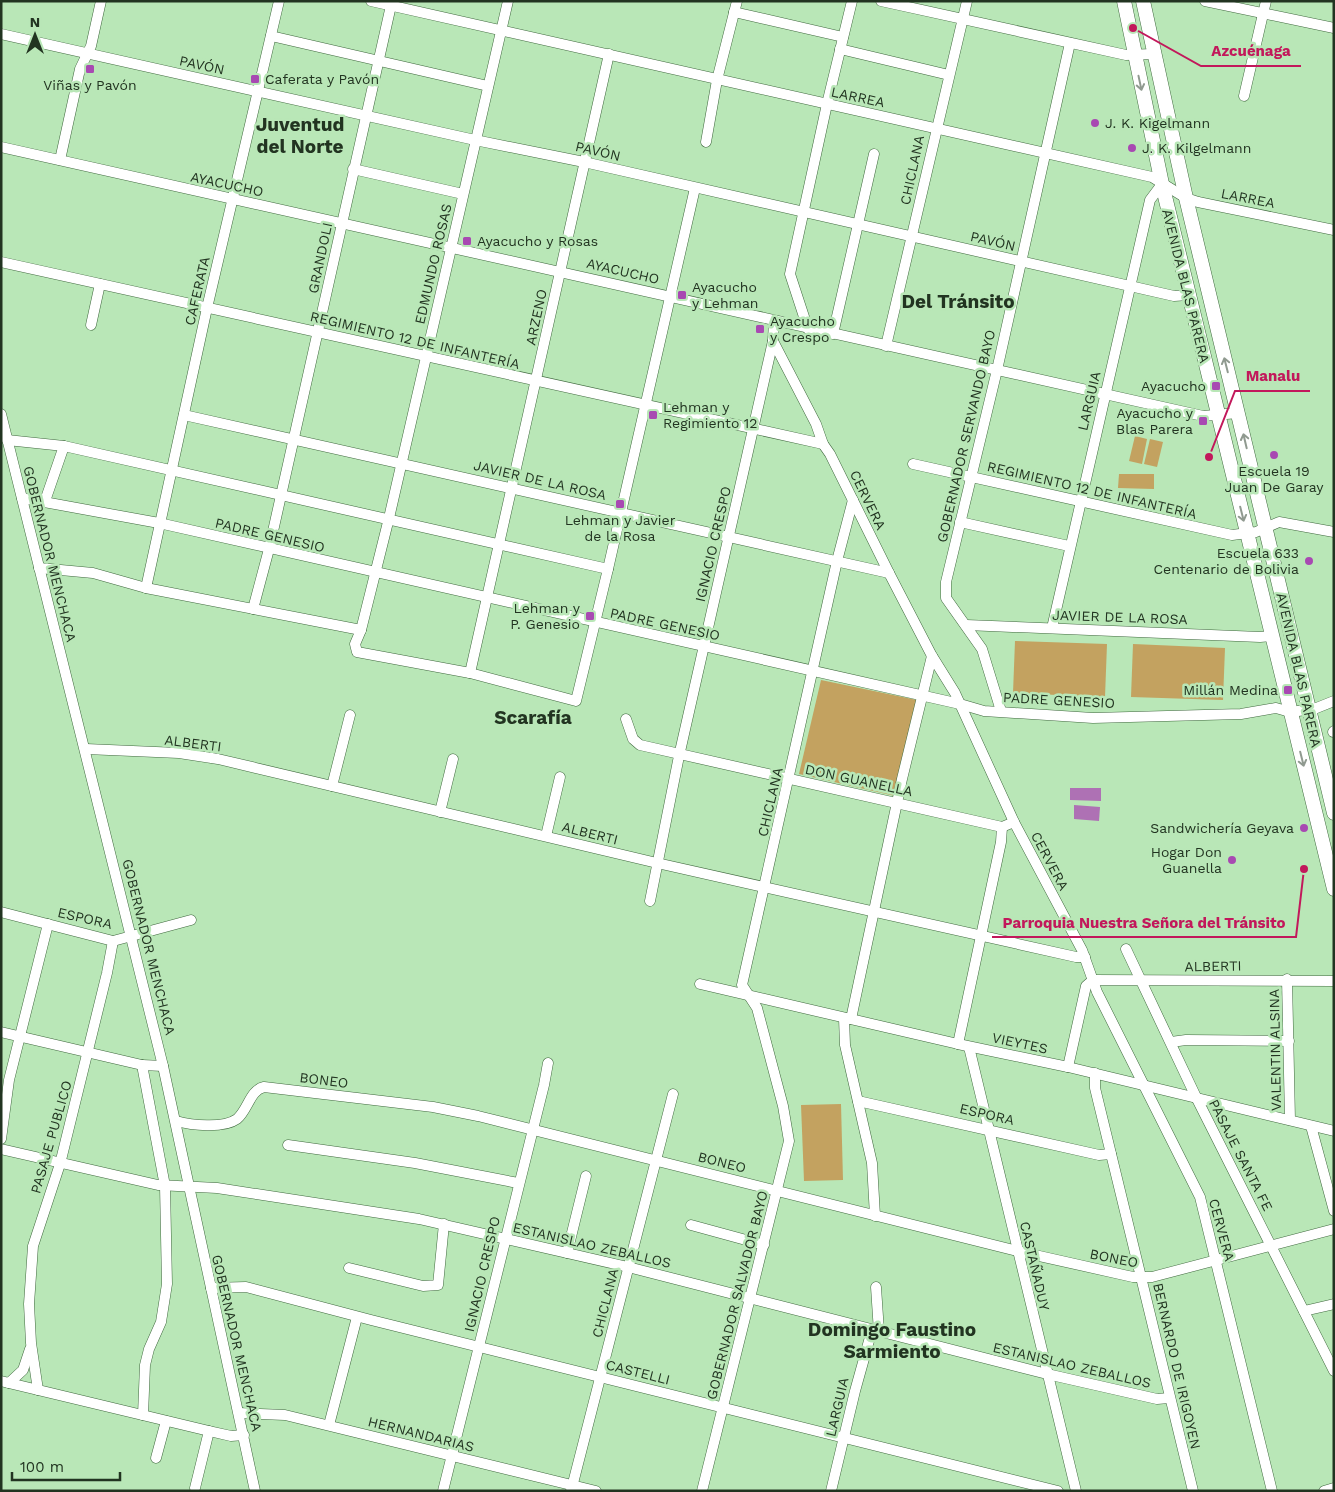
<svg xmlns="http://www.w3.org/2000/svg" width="1335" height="1492" viewBox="0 0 1335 1492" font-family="'Work Sans',sans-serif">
	<rect width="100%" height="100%" fill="#b9e7b7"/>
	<g fill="#c3a260">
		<polygon points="1135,436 1147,439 1142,464 1129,461"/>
		<polygon points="1150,439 1163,442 1157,467 1144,464"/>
		<polygon points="1119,474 1154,474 1154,489 1118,488"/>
		<polygon points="1015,641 1107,644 1105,697 1013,693"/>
		<polygon points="1133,644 1225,648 1223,700 1131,697"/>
		<polygon points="821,680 917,700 895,796 799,774"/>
		<polygon points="841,1104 843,1180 804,1181 801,1105"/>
	</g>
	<g fill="#ae71b4">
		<polygon points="1070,788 1101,788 1101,801 1070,800"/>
		<polygon points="1074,805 1100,807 1099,821 1074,819"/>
	</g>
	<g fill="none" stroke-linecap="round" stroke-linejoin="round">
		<g stroke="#40693f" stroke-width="11">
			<g id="minor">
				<polyline points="371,1 1152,177 1186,198 1198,202 1334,230"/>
				<polyline points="508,1 389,518 361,630 355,644 357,652 470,673 576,701 608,569 695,188"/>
				<polyline points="881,1 1126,55 1153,54"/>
				<polyline points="1205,1 1334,28"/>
				<polyline points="734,12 843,37"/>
				<polyline points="1,34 475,140 584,162 1174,296 1189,295"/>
				<polyline points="271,36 488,86"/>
				<polyline points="840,49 949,75"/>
				<polyline points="1244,96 1266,1"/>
				<polyline points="706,142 717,80 737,1"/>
				<polyline points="1,147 1203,416 1238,413"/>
				<polyline points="60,160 80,69 91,46 101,1"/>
				<polyline points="353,169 463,194"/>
				<polyline points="1,262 823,444"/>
				<polyline points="774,321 773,341 816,424 823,444 830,454 889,573 932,656 955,693 1014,822 1082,950 1097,992 1200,1197 1272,1491"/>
				<polyline points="91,325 100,284"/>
				<polyline points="808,329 790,274 827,104 852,1"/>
				<polyline points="833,334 874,154"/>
				<polyline points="886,346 967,1"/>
				<polyline points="1,414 163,1066 255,1491"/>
				<polyline points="184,415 889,573"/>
				<polyline points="7,440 64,446 608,569"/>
				<polyline points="913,464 1232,535 1256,532 1279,522 1334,532"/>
				<polyline points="22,498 159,523 960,704 984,711 1093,718 1241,714 1276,708 1290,712 1314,709 1334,701"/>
				<polyline points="45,501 64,446"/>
				<polyline points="960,522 1069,546"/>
				<polyline points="39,568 93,573 146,588 361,630"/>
				<polyline points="146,588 207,308 279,1"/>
				<polyline points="253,609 269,549 392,1"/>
				<polyline points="966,625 1260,637 1272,636"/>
				<polyline points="1052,628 1150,200 1162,184"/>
				<polyline points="470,673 609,54"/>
				<polyline points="1001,711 982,649 946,598 946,582 997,370 1070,43"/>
				<polyline points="626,719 633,739 640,745 1002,827 1014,822"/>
				<polyline points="1333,732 1334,731"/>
				<polyline points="86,749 179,753 218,759 657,863 1076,957 1085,957"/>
				<polyline points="332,786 350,715"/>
				<polyline points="440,812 453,759"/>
				<polyline points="546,836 560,777"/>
				<polyline points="650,901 679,756 773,341"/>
				<polyline points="1,912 113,941 191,920"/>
				<polyline points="1126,949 1196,1097 1334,1371"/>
				<polyline points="1287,979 1290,1120"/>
				<polyline points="700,984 958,1044 1068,1067 1334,1131"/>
				<polyline points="844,1018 845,1045 872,1163 875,1216"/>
				<polyline points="851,1019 902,779 932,656"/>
				<polyline points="1,1032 142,1065 163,1066"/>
				<polyline points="1171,1042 1186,1040 1289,1041"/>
				<polyline points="958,1044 1001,842 1002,827"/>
				<polyline points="969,1047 1076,1491"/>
				<polyline points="142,1065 165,1186 167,1284 161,1322 149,1349 145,1365 143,1415"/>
				<polyline points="1068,1067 1086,986 1093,980 1334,981"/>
				<polyline points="1095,1073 1095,1088 1193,1491"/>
				<polyline points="858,1101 1099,1155 1111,1154"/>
				<path d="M 176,1121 C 191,1125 223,1129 237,1119 C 248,1110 250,1090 264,1087 L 433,1107 L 478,1116 L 1017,1251 L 1133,1277 L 1152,1277 L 1334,1229"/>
				<polyline points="1311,1126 1334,1211"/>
				<polyline points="1,1139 9,1080 48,924"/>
				<polyline points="288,1145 415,1163 518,1183"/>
				<polyline points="1,1149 158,1185 217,1188 419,1219 628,1267 1047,1374 1157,1399 1169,1398"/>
				<polyline points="691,1225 764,1245"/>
				<polyline points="567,1253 586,1176"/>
				<polyline points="349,1268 423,1286 438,1285 444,1224"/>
				<polyline points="876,1287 879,1332"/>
				<polyline points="211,1288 246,1287 371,1320 1058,1491"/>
				<polyline points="1304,1311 1334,1304"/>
				<polyline points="1,1381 209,1431 231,1436 244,1435"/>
				<polyline points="9,1383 23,1370 30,1349"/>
				<polyline points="38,1390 31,1343 29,1304 33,1246 60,1164 107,973 113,941"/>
				<polyline points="239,1413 285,1415 596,1491"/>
				<polyline points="329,1425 357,1317"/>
				<polyline points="156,1458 166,1421"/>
				<polyline points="195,1488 209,1431"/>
				<polyline points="443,1491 544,1085 548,1063"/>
				<polyline points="571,1491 673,1094"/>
				<polyline points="702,1491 789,1141 783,1106 757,1008 742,985 837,561 853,500"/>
				<polyline points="831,1491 855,1391 872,1330"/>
				<polyline points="1324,1491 1334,1488"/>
			</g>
		</g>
		<g stroke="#40693f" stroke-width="15">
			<g id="major">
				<polyline points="1124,1 1162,184 1334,889"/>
				<polyline points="1143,1 1186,198 1334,813"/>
			</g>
		</g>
		<use href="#minor" stroke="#fff" stroke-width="10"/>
		<use href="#major" stroke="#fff" stroke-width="14"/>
	</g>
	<defs><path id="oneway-shaft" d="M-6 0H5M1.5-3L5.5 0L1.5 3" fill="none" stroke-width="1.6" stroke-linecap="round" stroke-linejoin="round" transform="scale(1.25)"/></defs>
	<g stroke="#909a90">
		<use href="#oneway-shaft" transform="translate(1140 83) rotate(78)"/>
		<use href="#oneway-shaft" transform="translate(1226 365) rotate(-104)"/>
		<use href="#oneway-shaft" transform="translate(1245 441) rotate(-103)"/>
		<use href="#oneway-shaft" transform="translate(1242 514) rotate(76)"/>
		<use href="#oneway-shaft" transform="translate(1302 759) rotate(76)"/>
	</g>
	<g fill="#a849b2" stroke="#b9e7b7" stroke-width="2">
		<rect x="85" y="64" width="10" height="10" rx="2.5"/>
		<rect x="250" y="74" width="10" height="10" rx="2.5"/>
		<circle cx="1095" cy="123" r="5"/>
		<circle cx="1132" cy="148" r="5"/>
		<rect x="462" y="236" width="10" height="10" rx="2.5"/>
		<rect x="677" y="290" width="10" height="10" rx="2.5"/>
		<rect x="755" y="324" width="10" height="10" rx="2.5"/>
		<rect x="1211" y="381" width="10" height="10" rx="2.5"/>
		<rect x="648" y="410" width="10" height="10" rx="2.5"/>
		<rect x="1198" y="416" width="10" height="10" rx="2.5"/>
		<circle cx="1274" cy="455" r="5"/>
		<rect x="615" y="499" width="10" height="10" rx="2.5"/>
		<circle cx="1309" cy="561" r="5"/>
		<rect x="585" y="611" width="10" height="10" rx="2.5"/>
		<rect x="1283" y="685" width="10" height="10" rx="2.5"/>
		<circle cx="1304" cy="828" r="5"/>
		<circle cx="1232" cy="860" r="5"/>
	</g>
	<g text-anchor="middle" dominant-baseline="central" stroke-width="5" stroke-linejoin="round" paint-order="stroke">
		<g font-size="14" fill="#223421" stroke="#b9e7b7">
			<text transform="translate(202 65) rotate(12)">PAVÓN</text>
			<text transform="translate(858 97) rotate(12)">LARREA</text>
			<text transform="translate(598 151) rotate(13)">PAVÓN</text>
			<text transform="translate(912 170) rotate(-78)">CHICLANA</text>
			<text transform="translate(227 184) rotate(12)">AYACUCHO</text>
			<text transform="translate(1248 198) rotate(11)">LARREA</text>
			<text transform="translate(993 241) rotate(13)">PAVÓN</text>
			<text transform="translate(320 258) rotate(-78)">GRANDOLI</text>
			<text transform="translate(433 264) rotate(-77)">EDMUNDO ROSAS</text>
			<text transform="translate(623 271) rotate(13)">AYACUCHO</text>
			<text transform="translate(1186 286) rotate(76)">AVENIDA BLAS PARERA</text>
			<text transform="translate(197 291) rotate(-77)">CAFERATA</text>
			<text transform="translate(536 317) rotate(-78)">ARZENO</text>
			<text transform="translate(415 340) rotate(13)">REGIMIENTO 12 DE INFANTERÍA</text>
			<text transform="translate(1089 401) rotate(-77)">LARGUIA</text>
			<text transform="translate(966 436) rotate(-77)">GOBERNADOR SERVANDO BAYO</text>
			<text transform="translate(540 480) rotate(13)">JAVIER DE LA ROSA</text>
			<text transform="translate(1092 490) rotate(13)">REGIMIENTO 12 DE INFANTERÍA</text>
			<text transform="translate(868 500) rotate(64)">CERVERA</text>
			<text transform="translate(270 535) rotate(13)">PADRE GENESIO</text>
			<text transform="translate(713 544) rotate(-77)">IGNACIO CRESPO</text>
			<text transform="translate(50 554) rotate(76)">GOBERNADOR MENCHACA</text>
			<text transform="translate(1120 617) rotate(2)">JAVIER DE LA ROSA</text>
			<text transform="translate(665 624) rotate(12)">PADRE GENESIO</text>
			<text transform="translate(1299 670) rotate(77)">AVENIDA BLAS PARERA</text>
			<text transform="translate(1059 700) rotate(3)">PADRE GENESIO</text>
			<text transform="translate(193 743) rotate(7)">ALBERTI</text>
			<text transform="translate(859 780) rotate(12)">DON GUANELLA</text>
			<text transform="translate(770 802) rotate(-77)">CHICLANA</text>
			<text transform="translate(590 833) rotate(14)">ALBERTI</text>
			<text transform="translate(1050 861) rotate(62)">CERVERA</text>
			<text transform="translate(85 918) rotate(13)">ESPORA</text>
			<text transform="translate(149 947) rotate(76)">GOBERNADOR MENCHACA</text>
			<text transform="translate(1213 966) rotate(-1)">ALBERTI</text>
			<text transform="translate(1020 1043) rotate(12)">VIEYTES</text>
			<text transform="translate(1275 1050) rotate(-91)">VALENTIN ALSINA</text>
			<text transform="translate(324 1080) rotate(7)">BONEO</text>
			<text transform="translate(987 1114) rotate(13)">ESPORA</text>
			<text transform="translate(51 1137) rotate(-74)">PASAJE PUBLICO</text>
			<text transform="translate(1241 1155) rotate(63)">PASAJE SANTA FE</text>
			<text transform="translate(722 1162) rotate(14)">BONEO</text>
			<text transform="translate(1222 1230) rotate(75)">CERVERA</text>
			<text transform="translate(592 1245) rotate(13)">ESTANISLAO ZEBALLOS</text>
			<text transform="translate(1114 1258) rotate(11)">BONEO</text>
			<text transform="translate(1035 1266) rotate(77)">CASTAÑADUY</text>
			<text transform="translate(482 1274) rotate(-77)">IGNACIO CRESPO</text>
			<text transform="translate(737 1295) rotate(-76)">GOBERNADOR SALVADOR BAYO</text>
			<text transform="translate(605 1303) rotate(-76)">CHICLANA</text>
			<text transform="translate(237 1343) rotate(77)">GOBERNADOR MENCHACA</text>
			<text transform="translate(1072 1365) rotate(13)">ESTANISLAO ZEBALLOS</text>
			<text transform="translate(1177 1366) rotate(77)">BERNARDO DE IRIGOYEN</text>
			<text transform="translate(638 1372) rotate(14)">CASTELLI</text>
			<text transform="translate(837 1407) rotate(-77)">LARGUIA</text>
			<text transform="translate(421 1434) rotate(14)">HERNANDARIAS</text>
		</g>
		<g font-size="14" fill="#223421" stroke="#b9e7b7" text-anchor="start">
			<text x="265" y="79">Caferata y Pavón</text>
			<text x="90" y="85" text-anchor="middle">Viñas y Pavón</text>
			<text x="1105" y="123">J. K. Kigelmann</text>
			<text x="1142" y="148">J. K. Kilgelmann</text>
			<text x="477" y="241">Ayacucho y Rosas</text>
			<text x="692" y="287">Ayacucho<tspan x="692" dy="16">y Lehman</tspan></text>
			<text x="770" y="321">Ayacucho<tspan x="770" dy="16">y Crespo</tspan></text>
			<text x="1206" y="386" text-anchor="end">Ayacucho</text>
			<text x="663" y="407">Lehman y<tspan x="663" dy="16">Regimiento 12</tspan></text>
			<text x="1193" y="413" text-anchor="end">Ayacucho y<tspan x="1193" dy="16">Blas Parera</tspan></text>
			<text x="1274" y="471" text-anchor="middle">Escuela 19<tspan x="1274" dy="16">Juan De Garay</tspan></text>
			<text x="620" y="520" text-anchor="middle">Lehman y Javier<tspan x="620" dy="16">de la Rosa</tspan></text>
			<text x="1299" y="553" text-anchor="end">Escuela 633<tspan x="1299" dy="16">Centenario de Bolivia</tspan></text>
			<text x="580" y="608" text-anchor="end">Lehman y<tspan x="580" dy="16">P. Genesio</tspan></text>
			<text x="1278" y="690" text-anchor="end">Millán Medina</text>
			<text x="1294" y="828" text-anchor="end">Sandwichería Geyava</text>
			<text x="1222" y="852" text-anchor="end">Hogar Don<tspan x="1222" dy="16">Guanella</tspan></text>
		</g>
		<g font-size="19" font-weight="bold" fill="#223421" stroke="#b9e7b7">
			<text x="300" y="124">Juventud<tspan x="300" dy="22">del Norte</tspan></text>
			<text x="958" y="301">Del Tránsito</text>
			<text x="533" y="717">Scarafía</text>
			<text x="892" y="1329">Domingo Faustino<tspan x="892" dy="22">Sarmiento</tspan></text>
		</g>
	</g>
	<path fill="none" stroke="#c2185b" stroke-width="2" d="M1133 28L1201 66H1301M1209 457L1235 391H1310M1304 869L1296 937H992"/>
	<g fill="#c2185b" stroke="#b9e7b7" stroke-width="2">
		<circle cx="1133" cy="28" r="5"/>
		<circle cx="1209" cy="457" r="5"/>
		<circle cx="1304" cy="869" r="5"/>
	</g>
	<g font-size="15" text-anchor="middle" font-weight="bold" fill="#c2185b" stroke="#b9e7b7" stroke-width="5" stroke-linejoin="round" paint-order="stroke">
		<text x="1251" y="56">Azcuénaga</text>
		<text x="1273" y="381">Manalu</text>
		<text x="1144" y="928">Parroquia Nuestra Señora del Tránsito</text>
	</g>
	<rect width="1335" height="1492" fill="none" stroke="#223421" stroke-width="5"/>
	<g transform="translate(35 35)" stroke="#b9e7b7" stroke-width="4" paint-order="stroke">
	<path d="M0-4L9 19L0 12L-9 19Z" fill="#223421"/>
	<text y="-8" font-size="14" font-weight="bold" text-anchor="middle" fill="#223421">N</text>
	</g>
	<path d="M12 1472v8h108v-8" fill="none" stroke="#223421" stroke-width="2.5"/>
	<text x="20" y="1472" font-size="15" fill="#223421" stroke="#b9e7b7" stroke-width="4" paint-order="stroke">100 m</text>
</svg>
